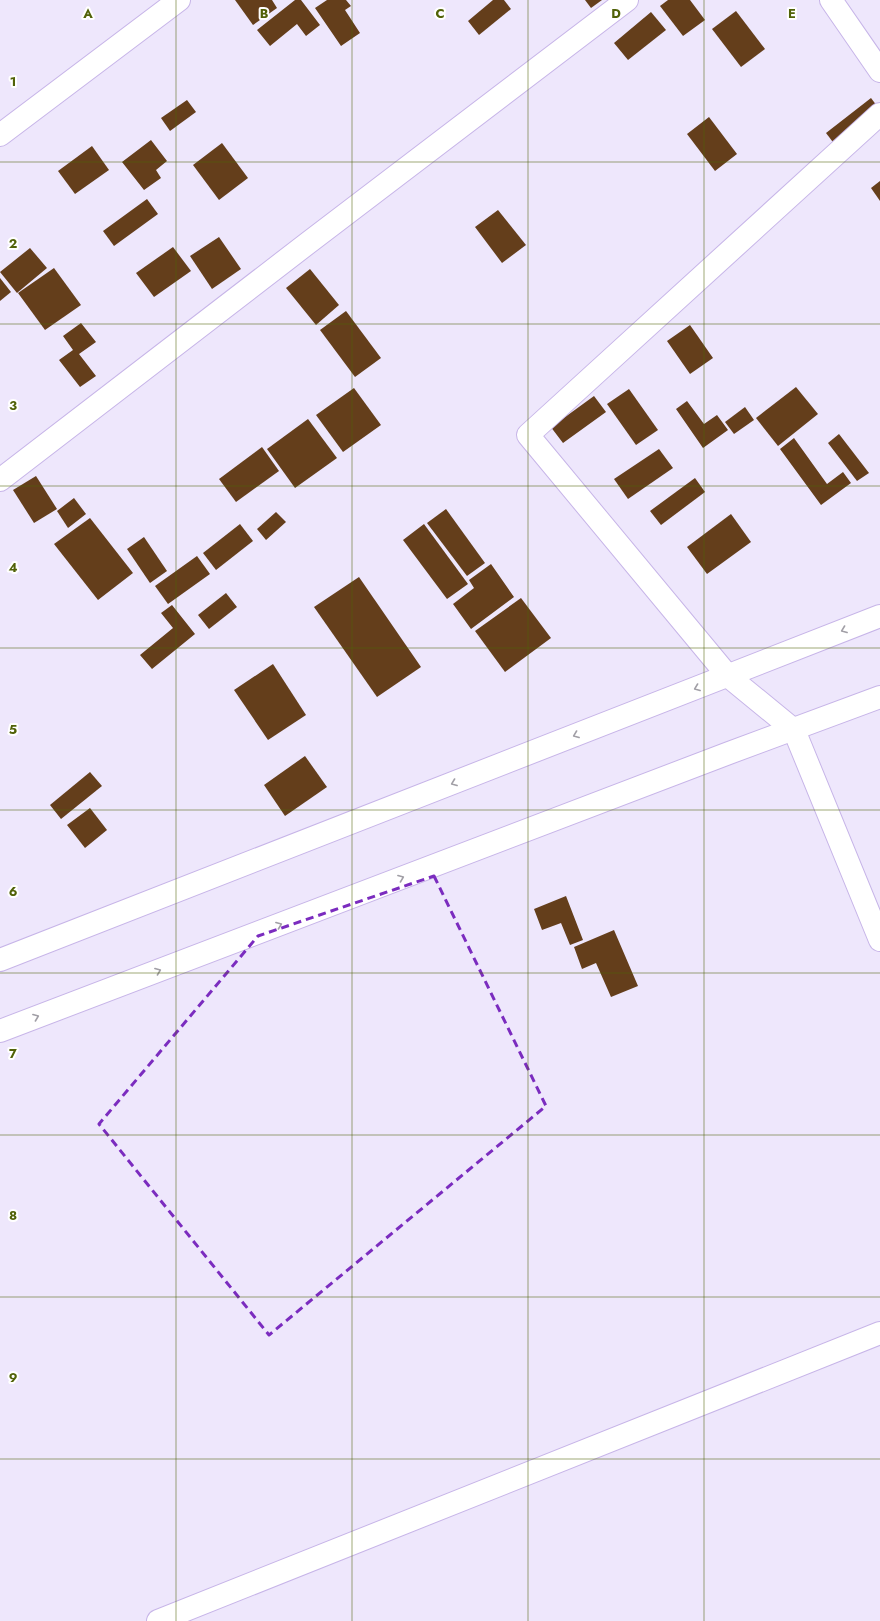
<svg xmlns="http://www.w3.org/2000/svg" width="880" height="1621" viewBox="0 0 880 1621" font-family="Jost,sans-serif">
	<rect width="100%" height="100%" fill="#eee7fc"/>
	<g fill="#643e1b">
		<polygon points="235,0 272,0 277,8 253,25"/>
		<polygon points="295,0 301,0 320,25 306,36 297,24 270,46 257,30"/>
		<polygon points="327,0 346,0 351,6 345,10 360,33 341,46 315,8"/>
		<polygon points="493,0 504,0 511,9 479,35 468,21"/>
		<polygon points="585,0 602,0 591,8"/>
		<polygon points="668,0 690,0 705,20 683,36 660,6"/>
		<polygon points="736,11 765,49 741,67 712,29"/>
		<polygon points="651,12 666,30 628,60 614,43"/>
		<polygon points="871,98 880,110 842,154 826,133"/>
		<polygon points="187,100 196,112 170,131 161,118"/>
		<polygon points="709,117 737,154 715,171 687,134"/>
		<polygon points="151,140 167,161 156,170 161,178 144,190 122,162"/>
		<polygon points="222,143 248,178 219,200 193,165"/>
		<polygon points="92,146 109,170 75,194 58,171"/>
		<polygon points="880,181 880,201 871,188"/>
		<polygon points="147,199 158,214 114,246 103,231"/>
		<polygon points="498,210 526,245 502,263 475,227"/>
		<polygon points="219,237 241,269 212,289 190,256"/>
		<polygon points="173,247 191,271 154,297 136,273"/>
		<polygon points="30,248 47,268 17,293 0,272"/>
		<polygon points="54,268 81,305 45,330 18,293"/>
		<polygon points="310,269 339,305 316,325 286,288"/>
		<polygon points="0,278 11,292 0,301"/>
		<polygon points="346,311 381,358 355,377 320,330"/>
		<polygon points="81,323 96,342 79,354 96,376 80,387 59,360 73,350 63,336"/>
		<polygon points="690,325 713,358 690,374 667,341"/>
		<polygon points="796,387 818,414 778,446 756,418"/>
		<polygon points="354,388 381,425 343,452 316,415"/>
		<polygon points="629,389 658,430 636,445 607,404"/>
		<polygon points="594,396 606,412 563,443 547,422 557,414 561,420"/>
		<polygon points="687,401 704,424 717,415 728,430 703,448 676,409"/>
		<polygon points="745,407 754,420 734,434 725,422"/>
		<polygon points="308,419 337,458 295,488 267,449"/>
		<polygon points="839,434 869,473 857,481 828,443"/>
		<polygon points="794,438 827,484 843,472 851,483 821,505 780,449"/>
		<polygon points="262,447 279,471 236,502 219,479"/>
		<polygon points="659,449 673,468 628,499 614,479"/>
		<polygon points="36,476 57,509 34,523 13,490"/>
		<polygon points="695,478 705,492 661,525 650,511"/>
		<polygon points="74,498 86,514 68,528 57,511"/>
		<polygon points="446,509 485,563 467,576 427,523"/>
		<polygon points="276,512 286,522 266,540 257,529"/>
		<polygon points="731,514 751,542 707,574 687,547"/>
		<polygon points="90,518 133,573 98,600 54,544"/>
		<polygon points="240,524 253,541 216,570 203,553"/>
		<polygon points="424,524 468,584 447,599 403,540"/>
		<polygon points="144,537 167,571 150,583 127,549"/>
		<polygon points="197,556 210,574 168,604 155,586"/>
		<polygon points="491,564 514,597 471,629 453,604 474,588 469,580"/>
		<polygon points="359,577 421,667 377,697 314,607"/>
		<polygon points="226,593 237,607 209,629 198,615"/>
		<polygon points="521,598 551,638 505,672 475,631"/>
		<polygon points="172,605 195,634 152,669 140,655 173,628 161,613"/>
		<polygon points="273,664 306,715 268,740 234,690"/>
		<polygon points="305,756 327,787 285,816 264,785"/>
		<polygon points="90,772 102,786 61,819 50,805"/>
		<polygon points="90,808 107,830 85,848 67,825"/>
		<polygon points="566,896 583,940 570,945 561,923 542,930 534,909"/>
		<polygon points="614,930 638,986 611,997 596,963 582,969 574,947"/>
	</g>
	<g fill="none" stroke-linecap="round" stroke-linejoin="round">
		<g stroke="#c7b5e8" stroke-width="24">
			<g id="street">
				<polyline points="831,0 880,71"/>
				<polyline points="880,114 528,435 728,676 794,730 880,940"/>
				<polyline points="0,135 179,0"/>
				<polyline points="0,480 308,243 627,0"/>
				<polyline points="158,1621 880,1333"/>
			</g>
		</g>
		<g stroke="#c7b5e8" stroke-width="24">
			<g id="primary">
				<polyline points="0,960 880,616"/>
				<polyline points="0,1031 729,753 880,697"/>
			</g>
		</g>
		<use href="#street" stroke="#fff" stroke-width="22"/>
		<use href="#primary" stroke="#fff" stroke-width="22"/>
	</g>
	<defs><path id="oneway-chevron" d="M-2-3.5L2.5 0L-2 3.5" fill="none" stroke-width="1.6" stroke-linecap="round" stroke-linejoin="round"/></defs>
	<g stroke="#a19fa6">
		<use href="#oneway-chevron" transform="translate(844 630) rotate(159)"/>
		<use href="#oneway-chevron" transform="translate(697 688) rotate(159)"/>
		<use href="#oneway-chevron" transform="translate(576 735) rotate(159)"/>
		<use href="#oneway-chevron" transform="translate(454 783) rotate(159)"/>
		<use href="#oneway-chevron" transform="translate(401 878) rotate(-21)"/>
		<use href="#oneway-chevron" transform="translate(279 925) rotate(-21)"/>
		<use href="#oneway-chevron" transform="translate(158 971) rotate(-21)"/>
		<use href="#oneway-chevron" transform="translate(36 1017) rotate(-21)"/>
	</g>
	<path fill="none" stroke="#7b2cbf" stroke-width="3" stroke-dasharray="8 5" stroke-linejoin="round" d="M 434,876 L 546,1106 L 269,1335 L 99,1124 L 258,936 Z"/>
	<path fill="none" stroke="#516208" stroke-width="1" stroke-opacity="0.55" d="M 176,0 L 176,1621M 352,0 L 352,1621M 528,0 L 528,1621M 704,0 L 704,1621M 0,162 L 880,162M 0,324 L 880,324M 0,486 L 880,486M 0,648 L 880,648M 0,810 L 880,810M 0,973 L 880,973M 0,1135 L 880,1135M 0,1297 L 880,1297M 0,1459 L 880,1459"/>
	<g font-size="13" text-anchor="middle" font-weight="bold" fill="#516208" stroke="#fff" stroke-width="4" stroke-linejoin="round" paint-order="stroke">
		<text x="88" y="18">A</text>
		<text x="264" y="18">B</text>
		<text x="440" y="18">C</text>
		<text x="616" y="18">D</text>
		<text x="792" y="18">E</text>
		<text x="13" y="86">1</text>
		<text x="13" y="248">2</text>
		<text x="13" y="410">3</text>
		<text x="13" y="572">4</text>
		<text x="13" y="734">5</text>
		<text x="13" y="896">6</text>
		<text x="13" y="1058">7</text>
		<text x="13" y="1220">8</text>
		<text x="13" y="1382">9</text>
	</g>
</svg>
